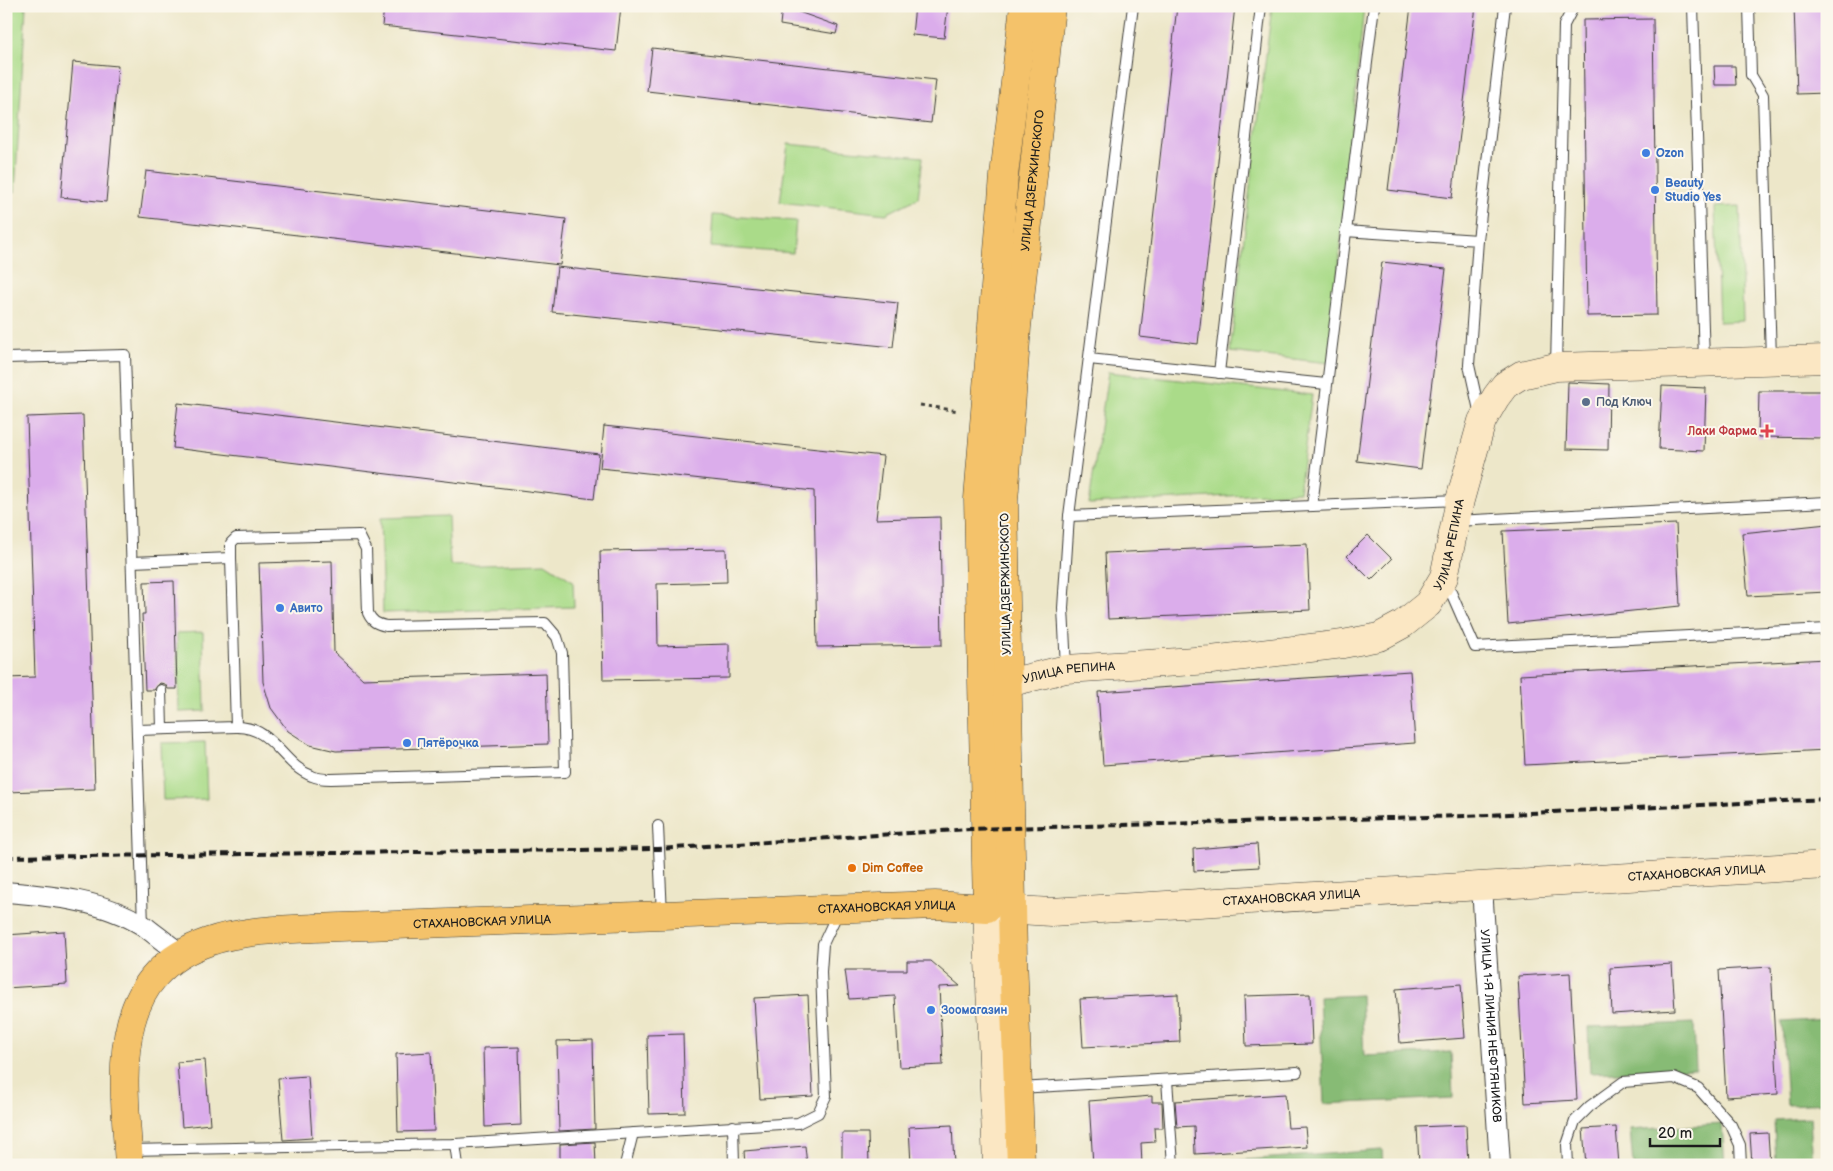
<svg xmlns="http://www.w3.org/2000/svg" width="1833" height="1171" viewBox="0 0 1833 1171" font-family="'Balsamiq Sans',sans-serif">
	<rect width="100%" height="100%" fill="#fbf7ec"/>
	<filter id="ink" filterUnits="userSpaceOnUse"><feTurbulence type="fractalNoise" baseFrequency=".02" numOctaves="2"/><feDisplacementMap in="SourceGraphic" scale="10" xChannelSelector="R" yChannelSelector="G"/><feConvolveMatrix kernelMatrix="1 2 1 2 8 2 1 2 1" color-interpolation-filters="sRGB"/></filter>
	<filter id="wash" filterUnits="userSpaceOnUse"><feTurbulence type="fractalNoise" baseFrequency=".0096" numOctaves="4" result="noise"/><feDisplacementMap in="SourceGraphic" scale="20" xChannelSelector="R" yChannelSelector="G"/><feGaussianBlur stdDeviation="1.12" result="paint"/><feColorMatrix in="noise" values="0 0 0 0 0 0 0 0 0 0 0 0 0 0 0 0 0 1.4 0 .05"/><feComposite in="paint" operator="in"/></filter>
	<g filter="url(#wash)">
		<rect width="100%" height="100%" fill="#ede7c9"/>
		<g fill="#aadb89" stroke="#637c52">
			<polygon points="26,6 15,192 6,192 6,7"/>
			<polygon points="1272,6 1364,6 1329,363 1230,352"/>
			<polygon points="788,144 923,157 918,198 886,214 780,202"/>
			<polygon points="1740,206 1743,321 1719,322 1715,207"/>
			<polygon points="713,215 796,221 793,253 711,247"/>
			<polygon points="1108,372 1312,395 1299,492 1089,504"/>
			<polygon points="448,516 450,566 545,563 573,581 574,607 383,613 380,518"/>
			<polygon points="203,632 205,711 179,712 177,633"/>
			<polygon points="205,742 207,799 163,800 161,743"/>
		</g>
		<g fill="#87bb75" stroke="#526c48">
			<polygon points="1361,995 1364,1056 1451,1052 1453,1098 1324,1104 1319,997"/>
			<polygon points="1827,1019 1827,1103 1787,1105 1782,1022"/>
			<polygon points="1694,1023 1696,1069 1590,1073 1588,1027"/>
			<polygon points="1810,1118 1813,1165 1776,1165 1774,1120"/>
			<polygon points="1722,1124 1725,1165 1633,1165 1630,1130"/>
			<polygon points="1382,1150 1383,1165 1189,1165 1189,1164"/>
		</g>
		<g id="blocks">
			<g fill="#dbadeb">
				<polygon points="384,6 621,6 616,51 382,26"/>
				<polygon points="782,6 838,26 836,34 780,25"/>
				<polygon points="915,6 948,6 944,38 912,35"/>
				<polygon points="1177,6 1235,6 1198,344 1140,337"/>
				<polygon points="1411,6 1476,6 1452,198 1388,190"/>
				<polygon points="1794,6 1827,6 1827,93 1797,94"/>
				<polygon points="1653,19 1657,315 1587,316 1583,20"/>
				<polygon points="652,48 936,80 931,123 647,91"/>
				<polygon points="73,62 118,66 106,202 61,197"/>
				<polygon points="1714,66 1735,66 1736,85 1715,85"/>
				<polygon points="146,171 566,219 560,265 140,217"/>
				<polygon points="1382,262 1446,269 1421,469 1357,461"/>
				<polygon points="557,267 898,303 893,347 552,312"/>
				<polygon points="1568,382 1609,384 1608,450 1566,449"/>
				<polygon points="1662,386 1706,388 1704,451 1659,449"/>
				<polygon points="1759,391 1824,391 1824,438 1758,437"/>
				<polygon points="178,403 599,454 594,499 173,448"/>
				<polygon points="83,415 95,789 6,792 6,678 35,677 27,417"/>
				<polygon points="604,426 883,456 876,519 940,517 942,645 817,647 814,491 600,468"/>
				<polygon points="1676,524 1680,606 1508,624 1503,531"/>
				<polygon points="1827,524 1827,592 1748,596 1742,533"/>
				<polygon points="1368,535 1392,559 1371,580 1347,556"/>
				<polygon points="1307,544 1310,610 1108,619 1105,553"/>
				<polygon points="726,549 727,582 657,584 658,646 729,644 729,678 603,680 600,551"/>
				<polygon points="332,561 334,652 363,679 546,673 548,744 336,751 310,745 288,731 271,708 263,682 259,563"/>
				<polygon points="174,581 177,689 168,689 165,684 160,683 154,690 145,690 142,614 145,614 144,582"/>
				<polygon points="1827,659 1827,750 1525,765 1520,675"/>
				<polygon points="1410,671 1415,743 1103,765 1098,692"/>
				<polygon points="1257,844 1259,867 1194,871 1193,849"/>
				<polygon points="64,931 67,984 6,988 6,935"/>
				<polygon points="907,961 931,961 960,986 939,987 943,1065 899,1067 895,996 849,999 845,970 907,970"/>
				<polygon points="1672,964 1675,1010 1612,1014 1610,968"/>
				<polygon points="1771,967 1778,1094 1726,1097 1719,970"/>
				<polygon points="1570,973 1577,1100 1525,1103 1518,976"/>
				<polygon points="1461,984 1465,1038 1400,1043 1396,989"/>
				<polygon points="1178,994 1180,1042 1083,1047 1080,999"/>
				<polygon points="1310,994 1312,1044 1246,1046 1244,996"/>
				<polygon points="808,995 813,1096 760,1099 754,998"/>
				<polygon points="683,1034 685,1113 649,1114 647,1035"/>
				<polygon points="593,1040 595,1129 559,1131 557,1041"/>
				<polygon points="519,1047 521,1125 485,1127 483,1048"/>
				<polygon points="431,1052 434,1131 398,1132 396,1054"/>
				<polygon points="205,1060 210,1124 182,1127 177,1062"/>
				<polygon points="308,1076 312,1138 283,1140 278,1078"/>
				<polygon points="1285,1094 1288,1128 1305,1127 1307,1147 1195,1154 1194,1126 1177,1127 1175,1101"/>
				<polygon points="1152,1096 1152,1102 1162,1102 1163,1128 1154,1128 1155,1142 1141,1143 1142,1165 1093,1165 1089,1101"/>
				<polygon points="952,1125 954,1165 911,1165 909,1127"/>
				<polygon points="1466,1125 1468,1165 1419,1165 1417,1127"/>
				<polygon points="1616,1127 1619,1165 1586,1165 1583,1129"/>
				<polygon points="842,1133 868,1133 869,1165 842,1165"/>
				<polygon points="1768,1133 1770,1165 1752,1165 1750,1134"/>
				<polygon points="595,1142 596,1165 560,1165 560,1144"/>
				<polygon points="805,1146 807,1165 745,1165 744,1151"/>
			</g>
		</g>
	</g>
	<g filter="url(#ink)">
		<use href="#blocks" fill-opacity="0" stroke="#3b3a36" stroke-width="1"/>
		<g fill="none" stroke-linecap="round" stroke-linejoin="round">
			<g stroke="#3b3a36" stroke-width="12">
				<g id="lane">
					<polyline points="1693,6 1704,361"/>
					<polyline points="1749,6 1751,75 1763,95 1771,359"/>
					<polyline points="1345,231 1478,240"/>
					<polyline points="6,358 125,355 143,926"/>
					<polyline points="1089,359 1326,384"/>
					<polyline points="1556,366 1564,25 1574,6"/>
					<polyline points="1219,373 1261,6"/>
					<polyline points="1480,415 1469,365 1478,240 1505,6"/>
					<polyline points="1312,506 1374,6"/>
					<polyline points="1069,516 1458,500"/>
					<polyline points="1456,521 1827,502"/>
					<path d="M 231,558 L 231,543 L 236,538 L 359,535 L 366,549 L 368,613 C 372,622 377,624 386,626 L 545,623 L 557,637 L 562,653 L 565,772 L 331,779 C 325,779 318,779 312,776 C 282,765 273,726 236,727"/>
					<polyline points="132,562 231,558 236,727 137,730"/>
					<polyline points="1446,581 1475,647 1827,629"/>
					<polyline points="1066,668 1063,608 1069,516 1133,6"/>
					<polyline points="161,690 162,729"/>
					<polyline points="658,826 662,915"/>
					<polyline points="1167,1080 1173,1165"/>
					<polyline points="1019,1088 1297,1072"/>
					<polyline points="733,1126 734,1165"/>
					<polyline points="455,1144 458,1165"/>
					<polyline points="129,1150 455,1144 798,1123 818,1113 826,1096 821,972 823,944 839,910"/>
					<polyline points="625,1165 633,1133"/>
					<polyline points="1568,1165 1567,1145 1575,1121 1590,1106 1623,1082 1674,1078 1698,1088 1731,1125 1740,1145 1741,1165"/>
				</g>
			</g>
			<g stroke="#3b3a36" stroke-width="22">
				<g id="street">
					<path id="s1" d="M 1482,887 L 1500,1165"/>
					<path d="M 6,892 C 53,896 103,900 144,926 C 156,935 168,945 181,954"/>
				</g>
			</g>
			<g stroke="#3b3a36" stroke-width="29">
				<g id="secondary">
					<path id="s2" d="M 1008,683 L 1066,669 L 1211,660 L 1343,644 L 1379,637 L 1403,624 L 1428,604 L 1444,577 L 1460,500 L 1482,421 L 1496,397 L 1505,385 L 1521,375 L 1556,367 L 1827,359"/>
					<path id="s3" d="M 997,1165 L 987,908 L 1051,912 L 1827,865"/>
				</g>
			</g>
			<g stroke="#3b3a36" stroke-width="29">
				<g id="primary">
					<path id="s4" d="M 129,1165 C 124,1079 106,977 208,942 C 242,930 279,930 314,928 L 935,905 L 987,908 L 978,499 L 1004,176 L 1024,6"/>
					<path id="s5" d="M 1021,1165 L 1013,956 L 1004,501 L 1017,327 L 1051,6"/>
				</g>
			</g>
			<polyline stroke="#3b3a36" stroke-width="3" stroke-dasharray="4 4" stroke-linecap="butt" points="920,405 959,411"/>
			<use href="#lane" stroke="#fff" stroke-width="10"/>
			<use href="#street" stroke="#fff" stroke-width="20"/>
			<use href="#secondary" stroke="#fbe7c3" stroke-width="28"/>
			<use href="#primary" stroke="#f4c26a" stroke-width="28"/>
			<polyline stroke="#1c1c1c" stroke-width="4" stroke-dasharray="8 4" stroke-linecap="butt" points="6,857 658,849 971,829 1466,816 1827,799"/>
		</g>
	</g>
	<g fill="#3f7fe0" stroke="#fbf7ec" stroke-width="2">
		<circle cx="1646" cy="153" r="5"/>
		<circle cx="1655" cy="190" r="5"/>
		<circle cx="280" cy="608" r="5"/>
		<circle cx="407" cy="743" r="5"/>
		<circle cx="931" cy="1010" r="5"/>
	</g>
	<circle fill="#5c6f8a" stroke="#fbf7ec" stroke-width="2" cx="1586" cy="402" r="5"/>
	<path fill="#e0444e" stroke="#fbf7ec" stroke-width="2" d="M1764.5 423.5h5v5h5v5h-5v5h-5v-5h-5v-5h5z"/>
	<circle fill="#e8710a" stroke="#fbf7ec" stroke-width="2" cx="852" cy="868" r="5"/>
	<g text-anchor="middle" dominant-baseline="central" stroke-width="4" stroke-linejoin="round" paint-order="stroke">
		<g font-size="12" font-weight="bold" fill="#366cbe" stroke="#fbf7ec" text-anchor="start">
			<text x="1656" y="153">Ozon</text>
			<text x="1665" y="183">Beauty<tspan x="1665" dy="14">Studio Yes</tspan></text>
			<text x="290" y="608">Авито</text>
			<text x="417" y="743">Пятёрочка</text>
			<text x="941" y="1010">Зоомагазин</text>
		</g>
		<g font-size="12" fill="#1c1c1c" stroke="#fbf7ec">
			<text stroke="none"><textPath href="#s5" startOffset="986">УЛИЦА ДЗЕРЖИНСКОГО</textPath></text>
			<text stroke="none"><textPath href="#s2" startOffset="498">УЛИЦА РЕПИНА</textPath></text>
			<text transform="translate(1006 584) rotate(-91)">УЛИЦА ДЗЕРЖИНСКОГО</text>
			<text stroke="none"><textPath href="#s2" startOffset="62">УЛИЦА РЕПИНА</textPath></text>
			<text stroke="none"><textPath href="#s3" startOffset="968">СТАХАНОВСКАЯ УЛИЦА</textPath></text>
			<text stroke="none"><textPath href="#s3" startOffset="562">СТАХАНОВСКАЯ УЛИЦА</textPath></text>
			<text stroke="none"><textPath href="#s4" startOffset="940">СТАХАНОВСКАЯ УЛИЦА</textPath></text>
			<text stroke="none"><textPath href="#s4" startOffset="535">СТАХАНОВСКАЯ УЛИЦА</textPath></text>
			<text stroke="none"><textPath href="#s1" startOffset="139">УЛИЦА 1-Я ЛИНИЯ НЕФТЯНИКОВ</textPath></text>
		</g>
		<g font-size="12" font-weight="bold" fill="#4e5e75" stroke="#fbf7ec" text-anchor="start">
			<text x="1596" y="402">Под Ключ</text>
		</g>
		<g font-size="12" font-weight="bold" fill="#be3a42" stroke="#fbf7ec" text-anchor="end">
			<text x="1757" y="431">Лаки Фарма</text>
		</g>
		<g font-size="12" font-weight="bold" fill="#c56008" stroke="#fbf7ec" text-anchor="start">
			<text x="862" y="868">Dim Coffee</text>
		</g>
	</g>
	<rect width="1833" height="1171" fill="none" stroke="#fbf7ec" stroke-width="25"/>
	<path d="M1650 1138v8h70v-8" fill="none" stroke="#1c1c1c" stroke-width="2.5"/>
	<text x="1658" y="1138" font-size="15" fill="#1c1c1c" stroke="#fbf7ec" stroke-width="4" paint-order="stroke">20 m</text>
</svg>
